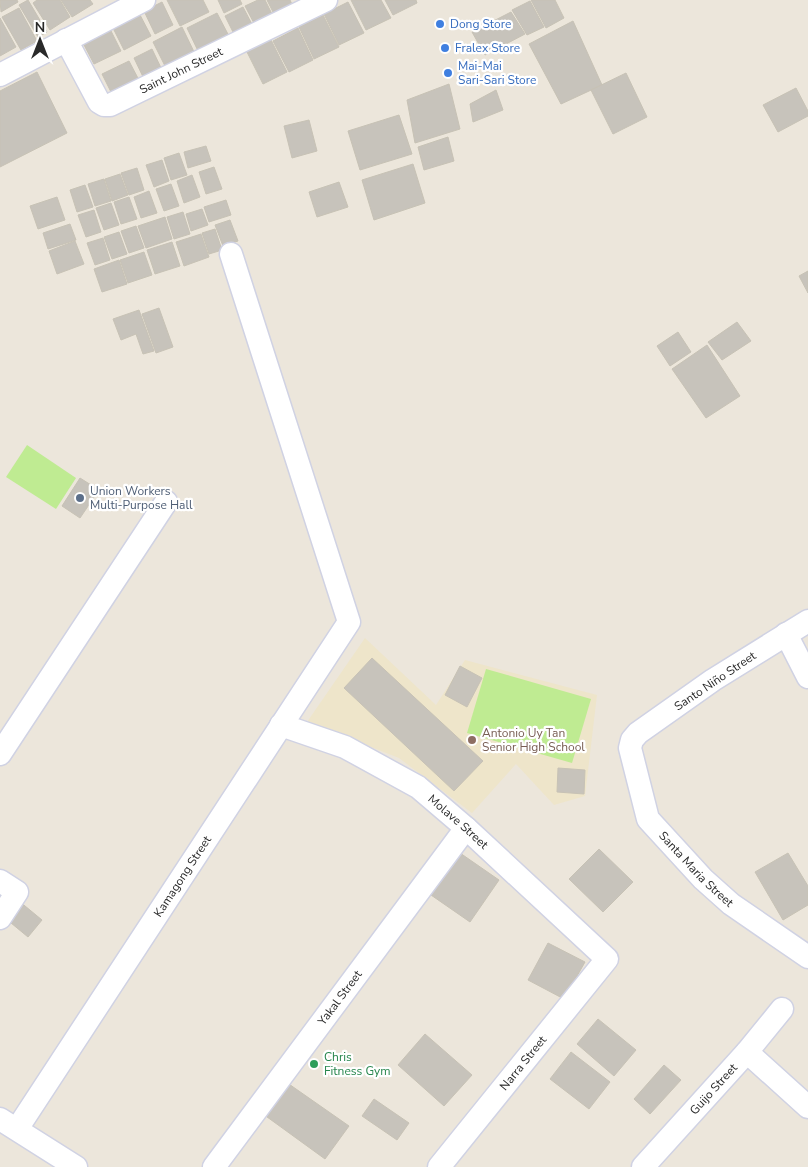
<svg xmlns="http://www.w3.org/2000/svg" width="808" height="1167" viewBox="0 0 808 1167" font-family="'Nunito Sans',sans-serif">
	<rect width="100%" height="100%" fill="#ece6db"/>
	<polygon fill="#eee5ca" points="365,638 436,705 465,660 597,695 585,796 554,805 516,764 472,813 399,758 307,722"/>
	<g fill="#bfeb92">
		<polygon points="27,445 76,478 56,509 6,477"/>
		<polygon points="486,669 591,699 572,763 467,733"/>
	</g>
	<g fill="#c7c3bb" stroke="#c7c2b5">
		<polygon points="0,0 17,0 18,2 1,12"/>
		<polygon points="28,0 47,32 38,37 19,5"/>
		<polygon points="37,0 60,0 70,17 50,30 33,3"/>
		<polygon points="61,0 90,0 93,4 72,17"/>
		<polygon points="167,0 203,0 209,12 180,26"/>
		<polygon points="218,0 240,0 242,4 224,13"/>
		<polygon points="258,0 265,0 275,20 257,29 245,6"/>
		<polygon points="267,0 290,0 295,11 277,20"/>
		<polygon points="351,0 381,0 391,18 366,30"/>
		<polygon points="385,0 416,0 417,3 393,15"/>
		<polygon points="531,0 555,0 564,18 546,28"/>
		<polygon points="530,1 544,27 527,35 512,10"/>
		<polygon points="162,2 173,25 155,34 144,11"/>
		<polygon points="348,2 364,33 339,45 324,14"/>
		<polygon points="243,7 255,30 236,38 225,16"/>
		<polygon points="19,8 37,41 21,50 2,17"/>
		<polygon points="511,12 525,34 485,55 472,32"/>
		<polygon points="139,13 151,36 124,50 112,26"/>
		<polygon points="217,13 231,40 200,55 187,28"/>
		<polygon points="323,15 339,47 314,59 299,27"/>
		<polygon points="0,18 16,47 0,56"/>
		<polygon points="573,21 602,85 561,104 529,44"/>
		<polygon points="109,27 121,51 94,64 82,41"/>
		<polygon points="182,27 197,58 168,72 153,42"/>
		<polygon points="298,28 313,60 289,72 273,41"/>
		<polygon points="271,40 287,72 263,84 247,52"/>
		<polygon points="152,49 163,72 145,81 134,58"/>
		<polygon points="129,61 141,84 114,98 102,74"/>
		<polygon points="37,72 67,133 0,167 0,91"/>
		<polygon points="626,73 647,117 613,134 591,90"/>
		<polygon points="449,84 460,129 415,143 407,100"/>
		<polygon points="796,88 808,111 808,116 778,132 763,105"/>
		<polygon points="496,90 503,110 473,122 470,104"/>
		<polygon points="399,115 412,154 360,170 348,131"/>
		<polygon points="309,120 317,151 292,158 284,126"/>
		<polygon points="448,137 454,161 424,170 418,147"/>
		<polygon points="206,146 211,161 188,168 184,152"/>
		<polygon points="179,153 187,175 171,180 164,158"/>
		<polygon points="162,160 169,181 154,187 146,165"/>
		<polygon points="413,164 425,203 374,220 362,180"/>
		<polygon points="214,167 222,189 206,194 199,172"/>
		<polygon points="137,168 144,190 129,195 121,173"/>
		<polygon points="120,174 128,195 112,201 105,179"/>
		<polygon points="192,175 200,197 184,203 177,181"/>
		<polygon points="104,179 111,201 95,206 88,184"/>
		<polygon points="339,182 348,207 317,217 309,192"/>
		<polygon points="171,184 179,206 164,211 156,189"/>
		<polygon points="85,185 93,207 77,212 70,190"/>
		<polygon points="149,191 157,213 141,218 134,197"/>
		<polygon points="57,197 65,220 38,229 30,206"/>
		<polygon points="129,197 137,219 121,224 114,202"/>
		<polygon points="226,200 231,215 209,222 204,207"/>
		<polygon points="111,203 119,225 104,230 96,208"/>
		<polygon points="202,209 208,225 191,231 186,214"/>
		<polygon points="94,210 101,232 86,237 78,215"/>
		<polygon points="183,212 190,234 174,239 167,217"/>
		<polygon points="165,217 172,239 146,248 138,226"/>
		<polygon points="230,220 238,241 223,246 215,225"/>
		<polygon points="70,224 76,240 48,249 43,233"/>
		<polygon points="136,226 144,248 129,253 121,231"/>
		<polygon points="215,229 222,250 209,254 202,233"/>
		<polygon points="119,232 127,254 112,259 104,237"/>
		<polygon points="201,234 209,257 184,266 176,242"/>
		<polygon points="103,238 110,260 95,265 87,243"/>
		<polygon points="75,241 84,264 57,274 49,251"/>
		<polygon points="172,242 180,266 155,274 147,250"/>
		<polygon points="144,252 152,275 128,283 120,260"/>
		<polygon points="119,260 127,284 102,292 94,269"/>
		<polygon points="808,271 808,293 799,276"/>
		<polygon points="159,308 173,347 156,353 142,314"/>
		<polygon points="139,310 154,351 143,354 136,334 121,340 113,319"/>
		<polygon points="737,322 751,341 722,360 708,342"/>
		<polygon points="678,332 691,352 670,366 657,346"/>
		<polygon points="707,345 740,396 706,418 672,369"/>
		<polygon points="80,478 99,490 80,518 62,506"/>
		<polygon points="372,658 483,761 454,791 344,688"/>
		<polygon points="460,666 482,678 467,707 445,695"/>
		<polygon points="558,768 585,770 584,794 557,792"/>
		<polygon points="599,849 633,882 603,912 569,879"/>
		<polygon points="460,853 499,880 470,922 431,895"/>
		<polygon points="788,853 808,886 808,905 783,920 755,872"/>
		<polygon points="19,901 42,920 28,937 5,918"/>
		<polygon points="548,943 585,962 564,999 528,980"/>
		<polygon points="598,1019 636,1050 614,1076 577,1044"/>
		<polygon points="425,1034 472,1075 444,1106 398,1065"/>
		<polygon points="571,1052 610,1082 589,1109 550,1079"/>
		<polygon points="664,1065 681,1080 650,1114 634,1099"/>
		<polygon points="286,1082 349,1126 325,1159 263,1114"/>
		<polygon points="374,1099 409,1123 397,1140 362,1116"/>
	</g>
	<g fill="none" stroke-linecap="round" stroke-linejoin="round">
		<g stroke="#d0d2e3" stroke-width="25">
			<g id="minor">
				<path id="s1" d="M 66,40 L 99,102 L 104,105 L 110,105 L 326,0"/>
				<polyline points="0,75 144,0"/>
				<path id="s2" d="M 808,621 L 713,680 L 638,733 L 632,740 L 630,748 L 648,819 L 703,879 L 731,904 L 808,957"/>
				<polyline points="786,634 808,677"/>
				<path id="s3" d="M 281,725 L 345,747 L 418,787 L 466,828 L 607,959 L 439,1167"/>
				<polyline points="0,754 166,502"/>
				<polyline points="0,881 17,892 0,918"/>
				<polyline points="747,1052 808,1107"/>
				<polyline points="0,1119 76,1167"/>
				<path id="s4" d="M 17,1129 L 349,622 L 231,254"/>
				<path id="s5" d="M 214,1167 L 466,828"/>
				<path id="s6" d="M 643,1167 L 747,1052 L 782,1009"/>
			</g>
		</g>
		<use href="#minor" stroke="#fff" stroke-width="22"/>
	</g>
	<g fill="#3f7fe0" stroke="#fff" stroke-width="2">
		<circle cx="440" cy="24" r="5"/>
		<circle cx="445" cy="48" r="5"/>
		<circle cx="448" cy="73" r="5"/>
	</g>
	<circle fill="#5c6f8a" stroke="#fff" stroke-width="2" cx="80" cy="498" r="5"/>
	<circle fill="#8d6e63" stroke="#fff" stroke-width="2" cx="472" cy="740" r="5"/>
	<circle fill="#2e9e5b" stroke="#fff" stroke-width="2" cx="314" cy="1064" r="5"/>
	<g text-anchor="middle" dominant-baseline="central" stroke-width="4.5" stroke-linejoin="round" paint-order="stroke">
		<g font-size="12" fill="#366cbe" stroke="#fff" text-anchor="start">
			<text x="450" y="24">Dong Store</text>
			<text x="455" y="48">Fralex Store</text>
			<text x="458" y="66">Mai-Mai<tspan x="458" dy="14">Sari-Sari Store</tspan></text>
		</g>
		<g font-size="12" fill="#292929" stroke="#fff">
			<text stroke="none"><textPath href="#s1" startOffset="161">Saint John Street</textPath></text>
			<text transform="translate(715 681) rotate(-34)">Santo Niño Street</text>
			<text stroke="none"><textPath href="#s3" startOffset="204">Molave Street</textPath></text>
			<text stroke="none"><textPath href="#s2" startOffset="364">Santa Maria Street</textPath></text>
			<text stroke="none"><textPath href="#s4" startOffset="302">Kamagong Street</textPath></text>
			<text stroke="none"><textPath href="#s5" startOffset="211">Yakal Street</textPath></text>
			<text transform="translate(523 1063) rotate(-51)">Narra Street</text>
			<text stroke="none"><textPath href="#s6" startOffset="105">Guijo Street</textPath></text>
		</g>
		<g font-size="12" fill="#4e5e75" stroke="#fff" text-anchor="start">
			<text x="90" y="491">Union Workers<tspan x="90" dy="14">Multi-Purpose Hall</tspan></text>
		</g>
		<g font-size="12" fill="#785e54" stroke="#fff" text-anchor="start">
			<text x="482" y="733">Antonio Uy Tan<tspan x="482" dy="14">Senior High School</tspan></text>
		</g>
		<g font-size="12" fill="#27864d" stroke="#fff" text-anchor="start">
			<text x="324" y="1057">Chris<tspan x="324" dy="14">Fitness Gym</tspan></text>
		</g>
	</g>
	<g transform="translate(40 40)" stroke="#ffffff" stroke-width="4" paint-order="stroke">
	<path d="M0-4L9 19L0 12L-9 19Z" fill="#292929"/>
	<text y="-8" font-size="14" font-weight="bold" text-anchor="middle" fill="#292929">N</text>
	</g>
</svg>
